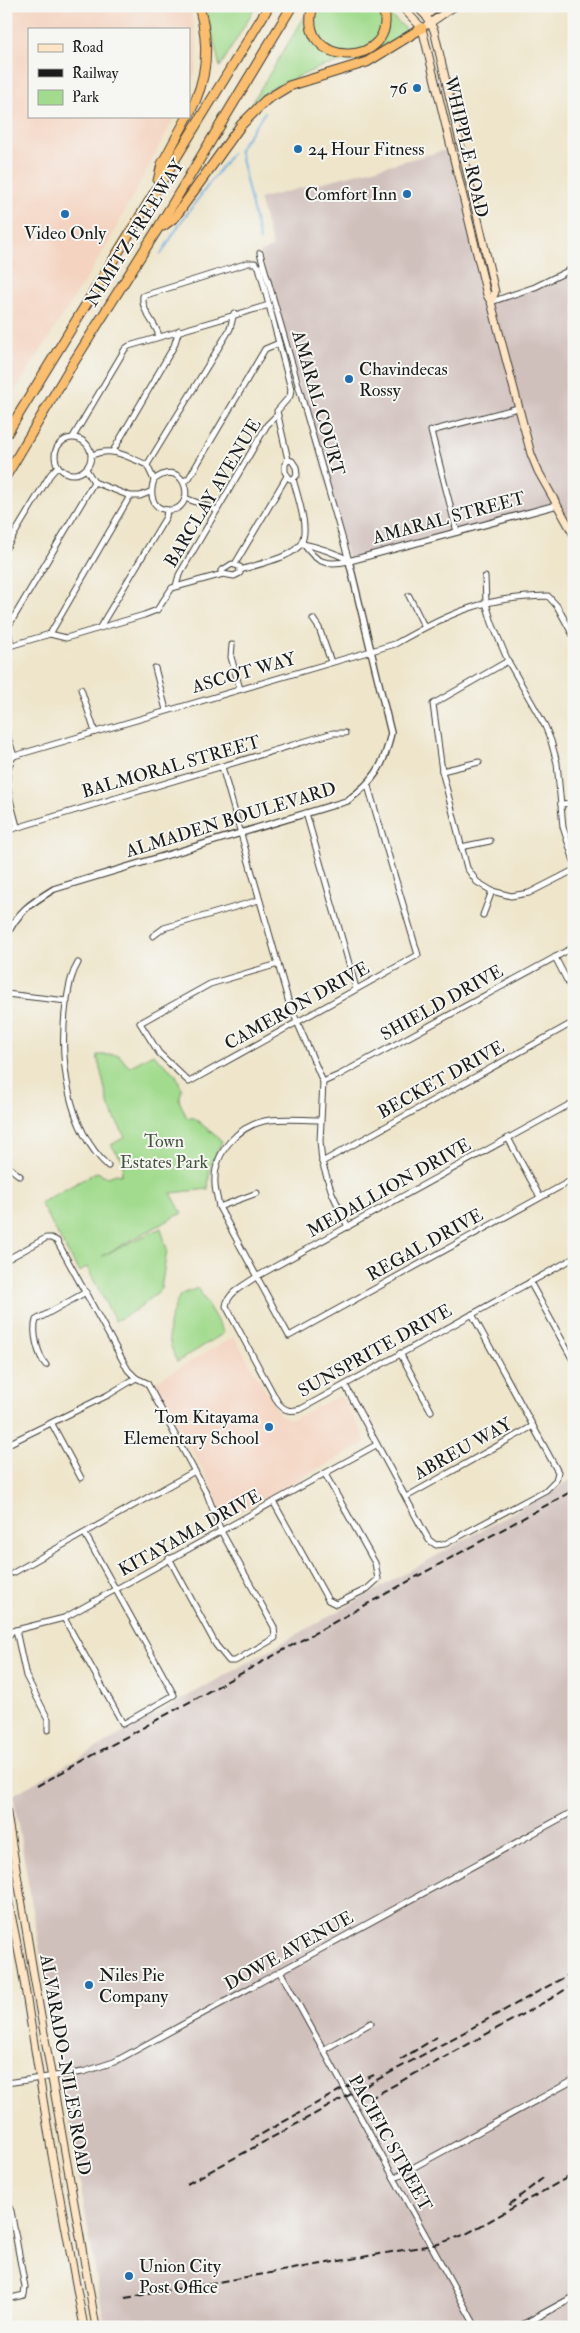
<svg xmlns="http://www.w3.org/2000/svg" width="580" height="2333" viewBox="0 0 580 2333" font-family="'IM FELL Double Pica',serif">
	<rect width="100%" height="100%" fill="#f6f6f2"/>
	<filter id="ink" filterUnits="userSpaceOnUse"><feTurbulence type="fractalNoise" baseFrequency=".02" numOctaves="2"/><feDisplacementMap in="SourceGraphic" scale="10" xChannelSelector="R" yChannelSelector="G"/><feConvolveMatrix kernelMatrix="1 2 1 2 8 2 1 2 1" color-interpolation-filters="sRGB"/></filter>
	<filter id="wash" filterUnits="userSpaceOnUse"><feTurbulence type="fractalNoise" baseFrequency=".0096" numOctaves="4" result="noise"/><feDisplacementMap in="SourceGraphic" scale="20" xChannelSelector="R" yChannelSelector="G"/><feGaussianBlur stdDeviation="1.12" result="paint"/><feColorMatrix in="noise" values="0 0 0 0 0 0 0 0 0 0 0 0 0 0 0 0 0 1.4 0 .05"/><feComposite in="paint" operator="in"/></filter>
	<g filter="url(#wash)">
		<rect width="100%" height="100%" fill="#eee5ca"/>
		<g fill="#f4d3c0">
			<polygon points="6,6 190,6 198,49 196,70 189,90 189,29 29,29 29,116 175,116 107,245 6,406"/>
			<polygon points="234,1337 279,1414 290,1419 295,1418 339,1396 344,1400 363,1435 365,1441 362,1445 227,1519 221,1516 210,1483 154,1382"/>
		</g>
		<g fill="#d0c0bc">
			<polygon points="450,149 491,302 535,287 574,268 574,535 557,505 349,561 260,253 273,247 259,199"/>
			<polygon points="574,1478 574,2327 105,2327 13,1795"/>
		</g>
		<g fill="#a2db8e" stroke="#5f7c55">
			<polygon points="205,6 256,6 220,67"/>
			<polygon points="311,6 380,6 408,31 365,58 323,66 274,87 251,104"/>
			<polygon points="153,1054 176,1075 182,1089 179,1100 187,1118 194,1118 222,1141 210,1166 208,1189 171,1193 182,1213 102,1256 161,1228 167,1250 161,1289 141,1307 115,1321 87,1267 80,1272 75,1265 40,1203 97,1172 108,1177 116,1174 121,1175 124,1162 111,1145 125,1137 109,1107 97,1055 119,1055 129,1067"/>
			<path d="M 198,1288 L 224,1333 L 177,1362 C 164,1332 167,1324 180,1295 Z"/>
		</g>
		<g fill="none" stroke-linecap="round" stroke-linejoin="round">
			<g stroke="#6bacdf" stroke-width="2">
				<polyline points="260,241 239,149 265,112"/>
				<polyline points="161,254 181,222 232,153"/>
			</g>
		</g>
	</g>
	<g filter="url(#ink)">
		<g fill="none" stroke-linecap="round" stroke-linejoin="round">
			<g stroke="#3c3a36" stroke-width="7">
				<g id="minor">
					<polyline points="260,253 349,561"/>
					<polyline points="491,302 535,287 574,268"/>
					<path d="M 159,336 C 155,321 141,312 143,296 L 248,263 L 255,263 L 259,267 L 291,389 L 290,396 L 277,411 L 288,460"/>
					<polyline points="73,437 125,349 129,346 269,305"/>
					<circle cx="73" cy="456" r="18"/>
					<polyline points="113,451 174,346 179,330"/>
					<path d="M 92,455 C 112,446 128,457 147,465 L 154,480 C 150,492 150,508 167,510 C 199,513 187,454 154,480"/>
					<polygon points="288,460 292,461 296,467 297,475 293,479 290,479 285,472 285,464"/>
					<polyline points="147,465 230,329 234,313"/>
					<polyline points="86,469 94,482 130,496 140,496 150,492"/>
					<polyline points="184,481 189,478 265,349 279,343"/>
					<polyline points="185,498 217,510"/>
					<polyline points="457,532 431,431 518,408"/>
					<path d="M 303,543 C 316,563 326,566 349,561"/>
					<path d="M 303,544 C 318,547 335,553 349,560"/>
					<polyline points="6,548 50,475 58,466"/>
					<polygon points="232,564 240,567 240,573 234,576 223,574 221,571"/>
					<polyline points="235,564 287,476"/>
					<path d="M 240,570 C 310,550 314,551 293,479"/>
					<polyline points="485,577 486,603 492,623 508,661 545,726 551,741 557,763 563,827 574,861"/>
					<polyline points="176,586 179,575 267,425 277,415"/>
					<polyline points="409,596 424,626"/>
					<polyline points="313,619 319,628 331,662"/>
					<polyline points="100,627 166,517 167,510"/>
					<polyline points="50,634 130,496"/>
					<polyline points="232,645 231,657 240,689"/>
					<polyline points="11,646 8,627 94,482"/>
					<polyline points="6,647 50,634 66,638 144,615 157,610 172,588 223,574"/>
					<polyline points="508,661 433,704 442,771 467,868 477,882 492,891 511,896 529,893 574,870"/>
					<polyline points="155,668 166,710"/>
					<polyline points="81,689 95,732"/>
					<polyline points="6,731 14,756"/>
					<polyline points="222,767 289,1003 323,1082 320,1141 322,1162 332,1193 348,1227"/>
					<polyline points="442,771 479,762"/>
					<polyline points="561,804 574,803"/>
					<polyline points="306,813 356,988"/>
					<path d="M 17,826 C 12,807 0,773 14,756 L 395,644 C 449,613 484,597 548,596 L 557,606 L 574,637"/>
					<polyline points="6,831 333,733 345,733"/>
					<polyline points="461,847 490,841"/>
					<polyline points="483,915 492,891"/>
					<polyline points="153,936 164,928 259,900"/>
					<polyline points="555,957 574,994"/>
					<path d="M 78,963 C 70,976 69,989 66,1004 C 59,1057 66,1127 108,1166"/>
					<polyline points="278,964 210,984 140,1023 159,1053 189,1082 418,955 368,786"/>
					<polyline points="6,994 67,1001"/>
					<polyline points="323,1082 339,1075 574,947"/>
					<path d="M 574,1102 L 256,1277 C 245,1285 228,1292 226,1306 L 278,1403 C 285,1411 290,1412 301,1409 L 574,1258"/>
					<path d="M 320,1120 C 304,1120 287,1118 270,1120 C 239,1124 213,1152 215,1184 C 215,1191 218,1199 219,1207 L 289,1336 L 574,1179"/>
					<polyline points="508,1138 540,1197"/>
					<polyline points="322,1162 574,1022"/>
					<polyline points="6,1165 20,1176"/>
					<polyline points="219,1207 257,1193"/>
					<polyline points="6,1260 46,1238 51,1238 57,1241 128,1370 136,1378 147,1383 207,1494 221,1531 274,1627 275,1638 235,1661 229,1661 216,1645 169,1558"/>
					<polyline points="530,1282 574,1362"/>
					<polyline points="400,1353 431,1411"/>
					<path d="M 46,1365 C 38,1356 32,1332 36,1320 L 86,1292"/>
					<polyline points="345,1385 421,1526 429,1540 436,1545 445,1544 546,1490 556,1480 558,1472 472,1314"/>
					<polyline points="52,1424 81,1478"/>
					<polyline points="6,1445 108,1395 136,1378"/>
					<polyline points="406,1497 533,1426"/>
					<polyline points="274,1503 328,1600 336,1604 367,1589 378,1579 375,1563 325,1474"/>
					<polyline points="13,1573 195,1471"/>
					<polyline points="64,1618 123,1724 174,1695 85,1534"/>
					<polyline points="16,1630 26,1676 48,1719 48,1730"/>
					<polyline points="6,1635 10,1634 12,1631 64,1618 376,1445"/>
					<polyline points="280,1971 476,2327"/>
					<polyline points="323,2050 371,2023"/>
					<polyline points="6,2083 83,2072 114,2062 574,1811"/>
					<polyline points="394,2178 574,2080"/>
					<polyline points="6,2201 11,2211 25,2287 24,2295 6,2299"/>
				</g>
			</g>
			<g stroke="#3c3a36" stroke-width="8">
				<g id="tertiary">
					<path d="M 6,937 C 17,912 31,903 54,889 L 347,801 C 374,781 384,767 391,733 L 349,561 L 557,505"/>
					<polyline points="519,2327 574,2297"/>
				</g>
			</g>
			<g stroke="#3c3a36" stroke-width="9">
				<g id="secondary">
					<polyline points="401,6 422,28 487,295 491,302 531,454 538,471 574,535"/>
					<polyline points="416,6 426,16 434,30 495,292 491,302"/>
					<polyline points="426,16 438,6"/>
					<polyline points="427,25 455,6"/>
					<polyline points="6,1808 33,1971 96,2327"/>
					<polyline points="6,1889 22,1969 52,2155 84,2327"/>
				</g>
			</g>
			<g stroke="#3c3a36" stroke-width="11">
				<g id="motorway">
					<path d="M 313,6 C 294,69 401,71 383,6"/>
					<path d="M 189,114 C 208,79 210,45 199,6"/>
					<polyline points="158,181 162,164 188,116"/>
					<polyline points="163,226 175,217 241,125 266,100 289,86 367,62 422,28"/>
					<polyline points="6,435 269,6"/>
					<polyline points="6,476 70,368 157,230 292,6"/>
				</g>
			</g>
			<use href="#minor" stroke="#fff" stroke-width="5"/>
			<use href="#tertiary" stroke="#fff" stroke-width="5.5"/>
			<use href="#secondary" stroke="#fde5c5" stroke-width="7"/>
			<use href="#motorway" stroke="#fabe6e" stroke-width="9"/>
			<g stroke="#1c1c1c" stroke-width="2" stroke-dasharray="8 4" stroke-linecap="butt">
				<polyline points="37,1786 574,1490"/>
				<polyline points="400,2060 437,2037"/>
				<polyline points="369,2099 552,1998 574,1984"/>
				<polyline points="251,2140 344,2088 374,2075"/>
				<polyline points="187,2184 574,1972"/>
				<polyline points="509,2205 543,2178"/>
				<polyline points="125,2298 438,2244 466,2234 574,2174"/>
			</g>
		</g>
	</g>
	<g fill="#1f6fb2" stroke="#f6f6f2" stroke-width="2">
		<circle cx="417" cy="88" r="5"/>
		<circle cx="298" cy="149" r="5"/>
		<circle cx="407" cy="194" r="5"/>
		<circle cx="65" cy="214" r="5"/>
		<circle cx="349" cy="379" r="5"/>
		<circle cx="269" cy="1427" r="5"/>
		<circle cx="89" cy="1985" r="5"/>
		<circle cx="129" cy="2276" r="5"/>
	</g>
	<g text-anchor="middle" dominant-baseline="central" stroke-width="4" stroke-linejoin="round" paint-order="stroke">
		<g font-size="18" fill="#1c1c1c" stroke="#f6f6f2" text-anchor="start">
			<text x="407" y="88" text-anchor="end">76</text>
			<text x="308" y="149">24 Hour Fitness</text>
			<text x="397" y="194" text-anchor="end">Comfort Inn</text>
			<text x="65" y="233" text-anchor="middle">Video Only</text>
			<text x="359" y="369">Chavindecas<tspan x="359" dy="21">Rossy</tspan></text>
			<text x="259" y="1417" text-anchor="end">Tom Kitayama<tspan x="259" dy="21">Elementary School</tspan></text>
			<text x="99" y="1975">Niles Pie<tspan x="99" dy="21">Company</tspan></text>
			<text x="139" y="2266">Union City<tspan x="139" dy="21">Post Office</tspan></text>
		</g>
		<g font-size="18" fill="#1c1c1c" stroke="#f6f6f2">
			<text transform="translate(466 147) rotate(77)">WHIPPLE ROAD</text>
			<text transform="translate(135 233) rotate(-58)">NIMITZ FREEWAY</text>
			<text transform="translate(318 403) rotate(74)">AMARAL COURT</text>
			<text transform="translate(213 493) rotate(-59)">BARCLAY AVENUE</text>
			<text transform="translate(449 518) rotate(-15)">AMARAL STREET</text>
			<text transform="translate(244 673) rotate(-16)">ASCOT WAY</text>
			<text transform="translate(171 767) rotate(-16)">BALMORAL STREET</text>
			<text transform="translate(231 820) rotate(-17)">ALMADEN BOULEVARD</text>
			<text transform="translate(442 1003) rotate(-29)">SHIELD DRIVE</text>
			<text transform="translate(297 1006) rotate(-29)">CAMERON DRIVE</text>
			<text transform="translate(441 1080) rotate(-29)">BECKET DRIVE</text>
			<text transform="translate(389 1188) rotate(-29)">MEDALLION DRIVE</text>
			<text transform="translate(425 1245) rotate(-29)">REGAL DRIVE</text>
			<text transform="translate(375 1351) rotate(-29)">SUNSPRITE DRIVE</text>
			<text transform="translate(463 1449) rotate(-29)">ABREU WAY</text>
			<text transform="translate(190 1533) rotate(-29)">KITAYAMA DRIVE</text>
			<text transform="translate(289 1951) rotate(-29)">DOWE AVENUE</text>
			<text transform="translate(65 2065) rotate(80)">ALVARADO-NILES ROAD</text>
			<text transform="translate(390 2143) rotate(61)">PACIFIC STREET</text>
		</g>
		<g font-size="18" fill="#44553e" stroke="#f6f6f2">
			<text x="164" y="1141">Town<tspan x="164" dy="21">Estates Park</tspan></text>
		</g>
	</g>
	<rect width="580" height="2333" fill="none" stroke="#f6f6f2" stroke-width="25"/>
	<rect x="28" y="28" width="162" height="90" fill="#f6f6f2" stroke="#9f9f9c"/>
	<rect x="38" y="44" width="25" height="8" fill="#fde5c5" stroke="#9f9f9c"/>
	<text x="72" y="52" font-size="15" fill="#1c1c1c">Road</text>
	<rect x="38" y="69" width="25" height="8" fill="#1c1c1c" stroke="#9f9f9c"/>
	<text x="72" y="78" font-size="15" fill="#1c1c1c">Railway</text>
	<rect x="38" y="90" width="25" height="15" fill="#a2db8e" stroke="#9f9f9c"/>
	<text x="72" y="102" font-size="15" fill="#1c1c1c">Park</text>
</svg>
